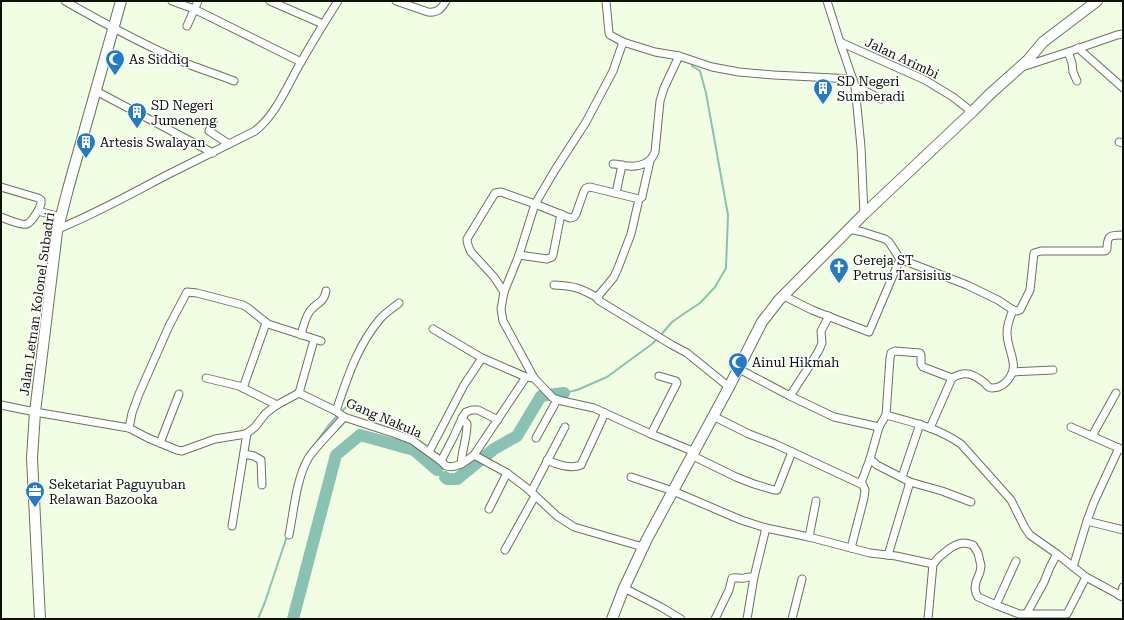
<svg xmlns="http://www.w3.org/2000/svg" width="1124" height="620" viewBox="0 0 1124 620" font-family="'Roboto Serif',serif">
	<rect width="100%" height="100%" fill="#f2fee4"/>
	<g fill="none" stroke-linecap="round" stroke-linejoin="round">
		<g stroke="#89c1b2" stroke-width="2">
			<polyline points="660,336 672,322 685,313 700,303 715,287 726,268 728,215 706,93 700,71 692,66"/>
			<polyline points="564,393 577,390 607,377 652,344 657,339"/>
			<polyline points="341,412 347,406"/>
			<polyline points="316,443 328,426 338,415"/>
			<polyline points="258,619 265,602 287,536"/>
		</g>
		<g stroke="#89c1b2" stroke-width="12">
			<polyline points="445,477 447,479 457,479 494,449 517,436 541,396 564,393"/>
			<polyline points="293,619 336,455 360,435 414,450 437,470"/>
		</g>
		<g stroke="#69735c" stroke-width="9">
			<g id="minor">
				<path d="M 65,1 C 105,24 146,46 188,64 C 203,70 219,75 234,81"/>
				<polyline points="172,1 194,9 301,62"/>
				<polyline points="270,1 323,24"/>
				<path d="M 396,1 L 428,12 C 438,13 441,9 446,1"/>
				<polyline points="606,1 609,33 610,35 623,42 655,52 679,56 712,67 739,72 774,75 853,79"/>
				<polyline points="827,1 840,42 855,86 861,147 864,214"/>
				<polyline points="187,26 198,1"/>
				<polyline points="623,42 613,71 586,122 555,170 535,204 519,255 504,292 501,309 503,321 534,378 553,398 562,401 594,408 651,434 695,452"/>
				<polyline points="840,42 925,80 953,97 972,112"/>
				<polyline points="1078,48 1123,88"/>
				<polyline points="1068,52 1072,63 1073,72 1077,81"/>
				<polyline points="1022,67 1068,52 1117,35 1123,34"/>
				<polyline points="855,86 881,99"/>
				<polyline points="96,91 213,153"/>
				<polyline points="213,122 209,131 229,144"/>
				<polyline points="1119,142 1123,143"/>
				<polyline points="650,161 643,192 642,197 639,199 631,234 618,268 614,277 599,295 598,300 672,345 687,353 729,387"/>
				<path d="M 613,164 C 619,164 624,166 629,166 C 640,167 651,163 655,152 L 660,101 L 664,88 L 679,56"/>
				<polyline points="1,187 38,198 41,200 41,204 38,211"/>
				<polyline points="616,193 622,165"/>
				<path d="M 1,217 C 6,219 22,226 27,224 C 32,222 35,215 38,211 L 61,217"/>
				<path d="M 58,229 C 95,214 129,195 165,176 C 195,161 225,146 255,131 C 276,115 288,84 301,62 C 313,41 325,21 338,1"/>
				<path d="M 849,229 L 863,232 L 885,239 L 889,242 L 900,259 L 967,285 L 998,300 L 1013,310 L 1017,311 L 1020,310 L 1030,290 L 1034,253 L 1041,251 L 1105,251 L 1107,249 C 1107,235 1110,235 1123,235"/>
				<polyline points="519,255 547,259 552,257 553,255 561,214"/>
				<path d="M 554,285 C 575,286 580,288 598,298"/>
				<path d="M 504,292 L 494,277 L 471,252 C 469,248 467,244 467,239 L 495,193 L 501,192 L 535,204 L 570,218 L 574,217 L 576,214 L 584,191 L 586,188 L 590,187 L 639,199"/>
				<polyline points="784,296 812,310 869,332 900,259"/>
				<polyline points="433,329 482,358 526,377 534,378"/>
				<path d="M 301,335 C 303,327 305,318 310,311 C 317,302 324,303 326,291"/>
				<path d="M 739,369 L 790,396 L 834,417 L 879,427 L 886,415 C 912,422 938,428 961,444 L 1011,500 L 1025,528 L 1030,535 L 1057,554 L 1086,577 L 1123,597"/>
				<polyline points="1013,372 1053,370"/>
				<polyline points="206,378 239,386 277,405"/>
				<polyline points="243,388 266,323"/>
				<polyline points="299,393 314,340"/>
				<polyline points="790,396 810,365 819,350 822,343 821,331 829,316"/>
				<path d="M 1,405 L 35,412 L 129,428 L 148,438 L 177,450 L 182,451 L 215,439 L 246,434 L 255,427 L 265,414 L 275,406 L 299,393 L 336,411 L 344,417 L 396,434 L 412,440 L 441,461 L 446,466 C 457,469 466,461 474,455 L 507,473 L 528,489 L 557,516 L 574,527 L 643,547"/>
				<path d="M 336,411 C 347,379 357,346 380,319 C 385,313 393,308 399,303"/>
				<polyline points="886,415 890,358 891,353 895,351 920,353 921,355 921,364 923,367 952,378"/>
				<polyline points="713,416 749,434 775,444 863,485 865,490 864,498 851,548"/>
				<polyline points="879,427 870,459 877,465 910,482 942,491 971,502"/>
				<polyline points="1071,427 1123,450"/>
				<polyline points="129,428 132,413 139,394 169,326 187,292 197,293 243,305 248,308 268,324 321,341"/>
				<path d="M 930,428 L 952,378 C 966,370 973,374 985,383 C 987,386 989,388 992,388 C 998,388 1002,386 1006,382 C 1022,366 1007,352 1007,333 C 1007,325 1010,317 1013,310"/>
				<polyline points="651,434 677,383 676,381 659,376"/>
				<polyline points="1092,436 1116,393"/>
				<polyline points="536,438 557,400"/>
				<polyline points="160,443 179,394"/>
				<polyline points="429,452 464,385 482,358"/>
				<polyline points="244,454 254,456 261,460 262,485"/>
				<polyline points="474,455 526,377"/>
				<polyline points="693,456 736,477 754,484 774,490 777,490 792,452"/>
				<path d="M 547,460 C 557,465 571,469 581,465 L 605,413"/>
				<polyline points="441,461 454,436 462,418 466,412 472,410 478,410 498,420"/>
				<path d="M 461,464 C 462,450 467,438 467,424 L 462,418"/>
				<polyline points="631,477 673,491 741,520 766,528 809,537 870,553 896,556 933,564"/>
				<polyline points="902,477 920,424"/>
				<polyline points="861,483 870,459"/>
				<polyline points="531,492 565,427"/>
				<polyline points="489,509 507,473"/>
				<polyline points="1087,521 1123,530"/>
				<polyline points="232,526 247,433"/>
				<path d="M 289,535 C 294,511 296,478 309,457 C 319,443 333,430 344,417"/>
				<polyline points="809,537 816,501"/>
				<polyline points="505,550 535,496"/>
				<polyline points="888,555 910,482"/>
				<polyline points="1073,567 1087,521 1094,502 1119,448"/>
				<polyline points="624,588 661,607 681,619"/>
				<polyline points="1120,596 1123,587"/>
				<polyline points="996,605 1016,561"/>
				<polyline points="1027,613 1044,582 1050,567 1057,554"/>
				<path d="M 715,619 L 729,590 L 732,578 C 736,577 741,579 745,578 C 749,577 750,576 754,577 L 766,528"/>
				<polyline points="747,619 754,577"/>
				<polyline points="792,619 802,579"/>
				<path d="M 928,619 L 933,564 C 939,556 953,544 963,543 C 967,543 970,544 973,545 L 978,553 L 981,566 L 980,572 L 976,582 L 975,588 L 976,593 L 978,597 L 996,605 L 1019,614 L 1067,614 L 1086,577"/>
			</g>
		</g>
		<g stroke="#69735c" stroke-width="12">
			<g id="secondary">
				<polyline points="40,619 32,458 35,412 57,232 68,189 121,1"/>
				<polyline points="612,619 624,588 647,539 729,387 762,322 779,300 864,214 972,112 990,94 1028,60 1043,42 1097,1"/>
			</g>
		</g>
		<use href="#minor" stroke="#fff" stroke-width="7"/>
		<use href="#secondary" stroke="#fff" stroke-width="10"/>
	</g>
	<defs>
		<g id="mosque-pin" transform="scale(1)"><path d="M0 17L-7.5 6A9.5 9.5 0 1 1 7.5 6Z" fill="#237bc8" stroke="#fff"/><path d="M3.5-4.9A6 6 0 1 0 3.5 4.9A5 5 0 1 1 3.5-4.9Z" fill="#fff"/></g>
		<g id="building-pin" transform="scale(1)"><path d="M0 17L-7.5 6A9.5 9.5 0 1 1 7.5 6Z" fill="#237bc8" stroke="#fff"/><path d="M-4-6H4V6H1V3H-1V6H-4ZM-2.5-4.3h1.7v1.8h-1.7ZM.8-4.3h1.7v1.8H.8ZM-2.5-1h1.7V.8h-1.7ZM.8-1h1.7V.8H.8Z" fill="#fff"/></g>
		<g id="church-pin" transform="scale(1)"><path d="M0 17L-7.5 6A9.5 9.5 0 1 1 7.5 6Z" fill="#237bc8" stroke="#fff"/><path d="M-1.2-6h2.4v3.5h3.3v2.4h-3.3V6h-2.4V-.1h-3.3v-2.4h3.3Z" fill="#fff"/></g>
		<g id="office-pin" transform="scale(1)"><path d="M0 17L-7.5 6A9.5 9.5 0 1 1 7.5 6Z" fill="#237bc8" stroke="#fff"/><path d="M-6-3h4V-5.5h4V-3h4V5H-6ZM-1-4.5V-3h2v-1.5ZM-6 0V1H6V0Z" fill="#fff"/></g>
	</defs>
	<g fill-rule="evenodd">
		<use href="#mosque-pin" x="115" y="59"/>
		<use href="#building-pin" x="823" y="88"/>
		<use href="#building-pin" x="137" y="112"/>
		<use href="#building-pin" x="86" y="142"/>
		<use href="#church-pin" x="839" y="267"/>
		<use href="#mosque-pin" x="738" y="362"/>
		<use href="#office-pin" x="35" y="491"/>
	</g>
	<g text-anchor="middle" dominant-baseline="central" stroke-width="3" stroke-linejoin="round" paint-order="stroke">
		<g font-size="13" fill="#0c1007" stroke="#fff">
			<text transform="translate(902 58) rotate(25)">Jalan Arimbi</text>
			<text transform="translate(37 304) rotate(-82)">Jalan Letnan Kolonel Subadri</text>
			<text transform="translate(384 418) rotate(23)">Gang Nakula</text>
		</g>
		<g font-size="13" fill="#0c1007" stroke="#fff" text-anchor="start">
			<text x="129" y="59">As Siddiq</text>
			<text x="837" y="81">SD Negeri<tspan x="837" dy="15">Sumberadi</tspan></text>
			<text x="151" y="105">SD Negeri<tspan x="151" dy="15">Jumeneng</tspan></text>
			<text x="100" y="142">Artesis Swalayan</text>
			<text x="853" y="260">Gereja ST<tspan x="853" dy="15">Petrus Tarsisius</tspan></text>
			<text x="752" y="362">Ainul Hikmah</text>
			<text x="49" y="484">Seketariat Paguyuban<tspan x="49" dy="15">Relawan Bazooka</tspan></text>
		</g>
	</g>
	<rect width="1124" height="620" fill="none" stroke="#0c1007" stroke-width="4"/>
</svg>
